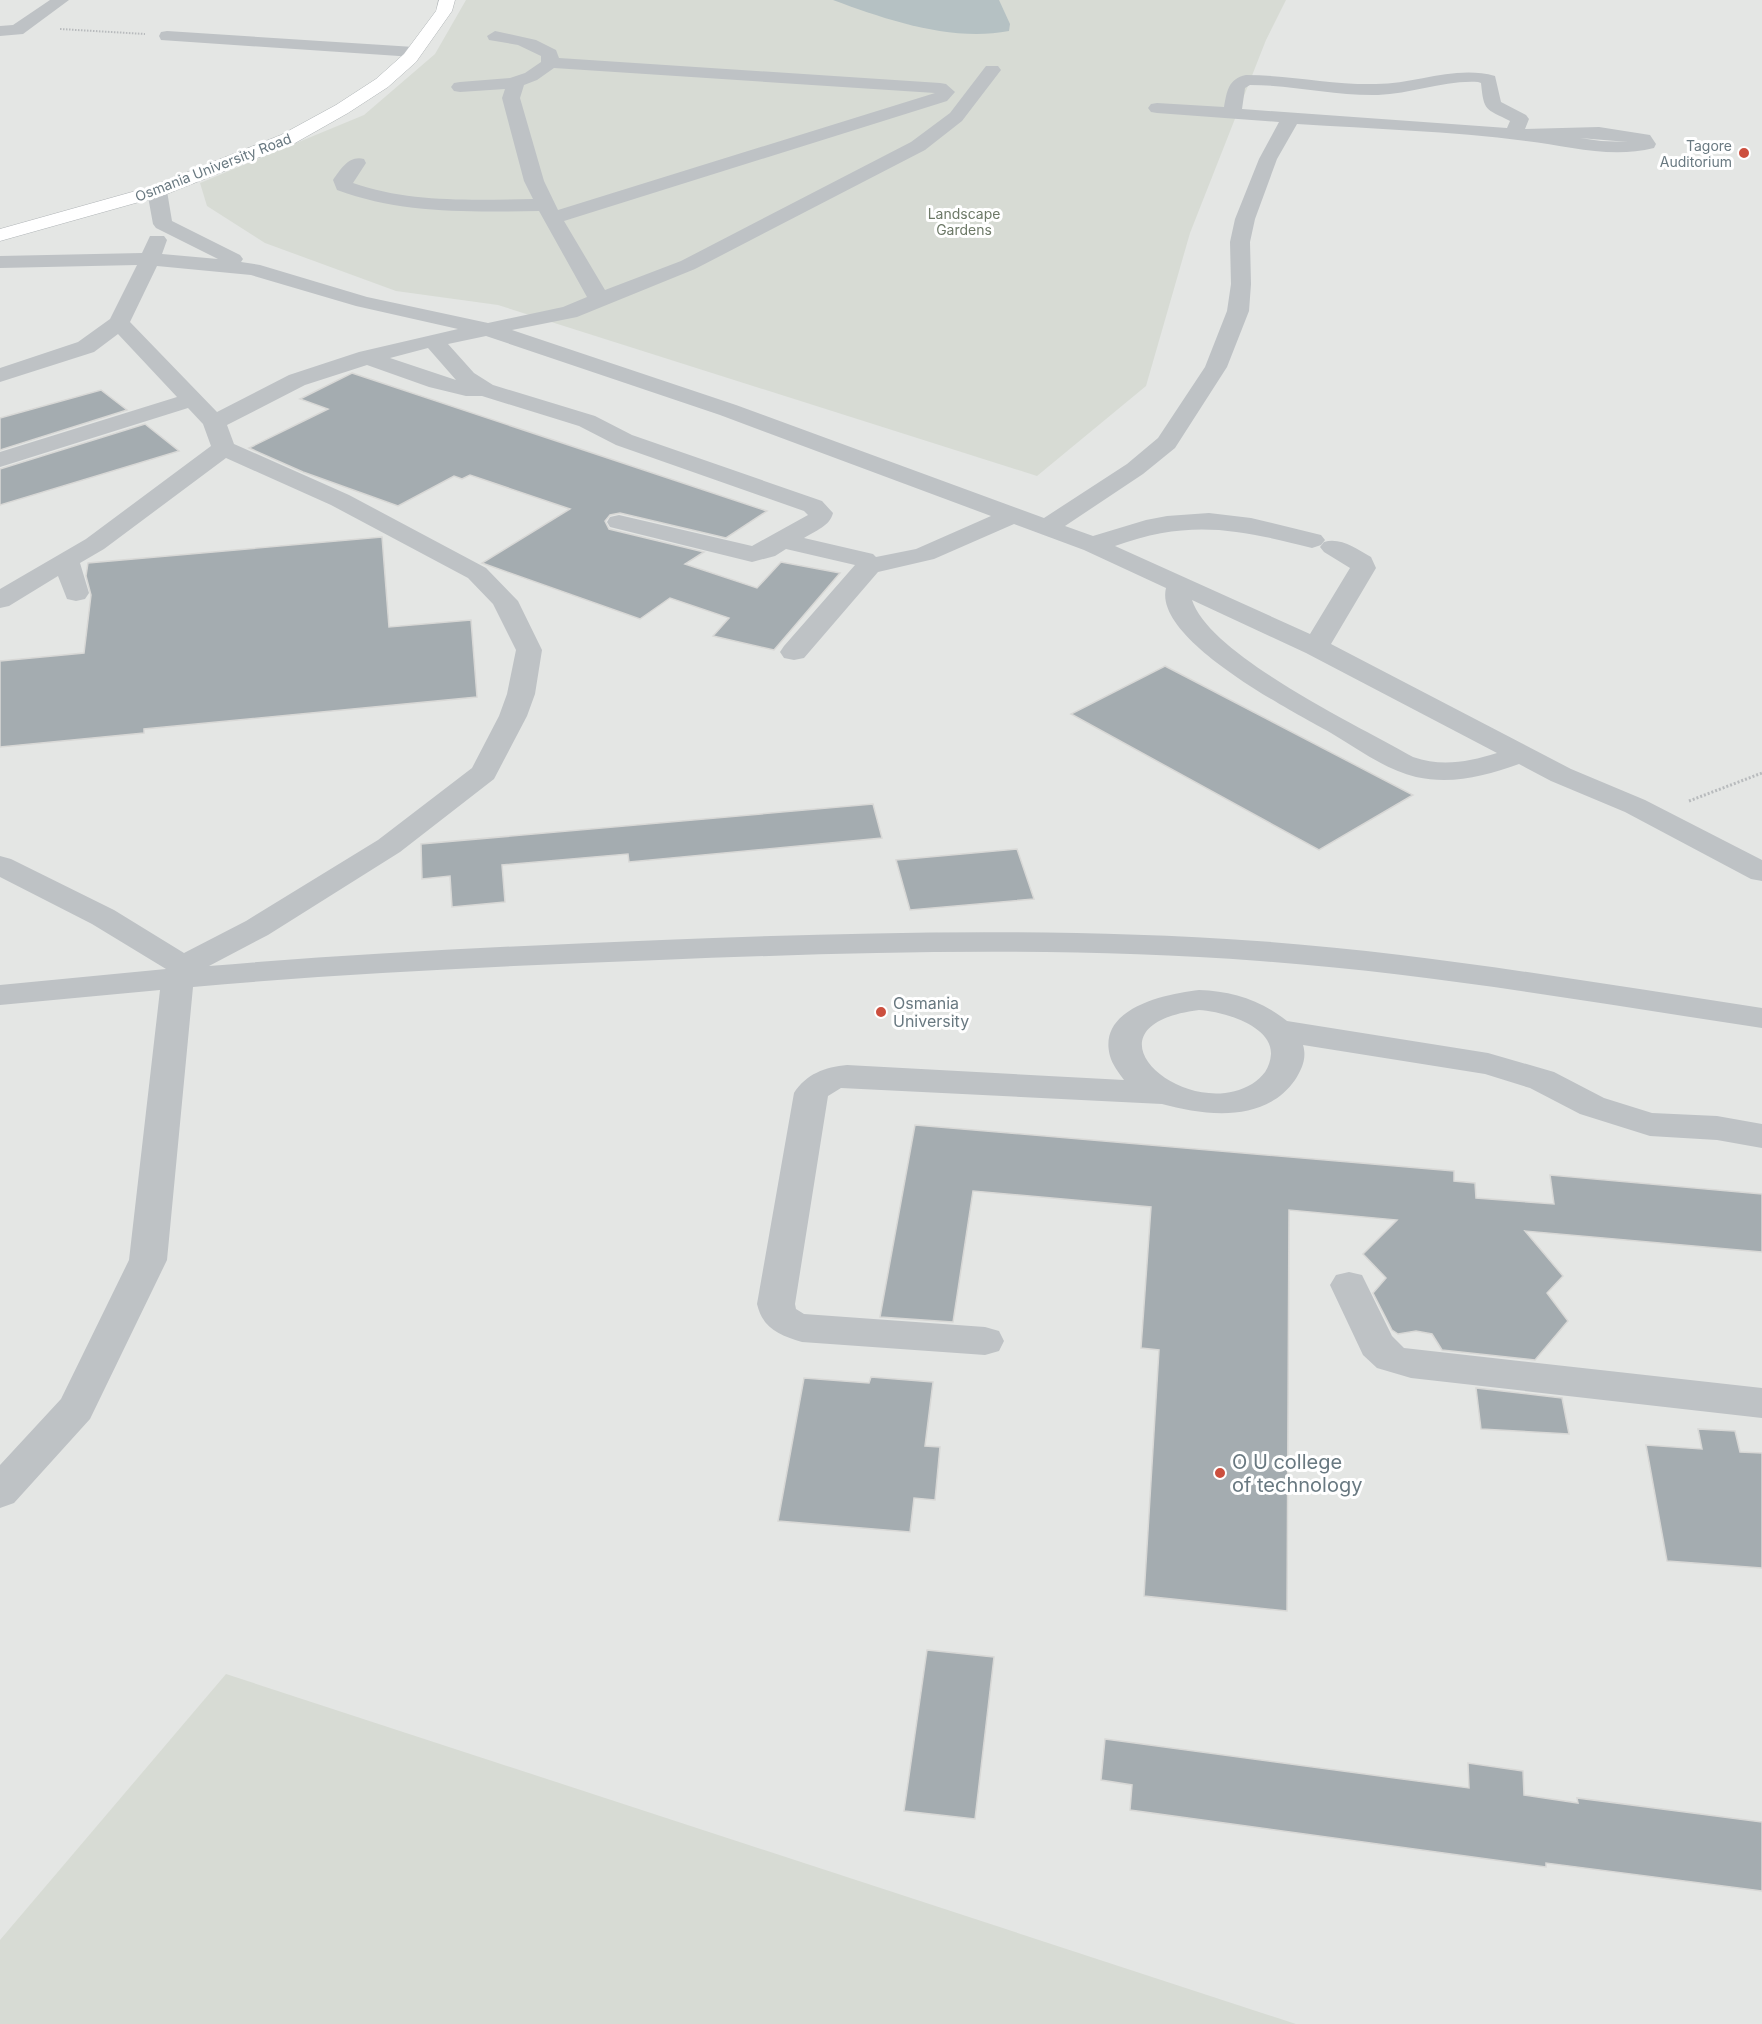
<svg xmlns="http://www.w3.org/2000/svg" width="1762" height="2024" viewBox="0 0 1762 2024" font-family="Inter,sans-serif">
	<rect width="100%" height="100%" fill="#f6f6f4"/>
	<rect fill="#e4e6e4" x="0" y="0" width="1762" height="2024"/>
	<g fill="#d7dbd4">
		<polygon points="466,0 1286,0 1266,40 1190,233 1146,386 1037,476 498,305 396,291 265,243 207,206 200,183 364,115 435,54"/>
		<polygon points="226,1674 1296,2024 0,2024 0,1940"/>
	</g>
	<path fill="#b5c1c3" d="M 833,0 L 999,0 L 1010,24 L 1009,31 C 951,42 887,20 833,0 Z"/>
	<g fill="#a4acb0" stroke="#d8d8d6" stroke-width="1.5">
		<polygon points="352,373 767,511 726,538 620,513 610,515 605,521 609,529 704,552 685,564 757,588 781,562 840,573 774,650 713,636 729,618 670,598 640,619 482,563 570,509 470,475 462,479 454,476 398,506 303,472 249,448 328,409 300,399"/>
		<polygon points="101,390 127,410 0,450 0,418"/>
		<polygon points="145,424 179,451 0,505 0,469"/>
		<polygon points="382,537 389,627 471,620 477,697 144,729 144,733 0,747 0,661 84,653 91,595 86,576 88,563"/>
		<polygon points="1165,666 1413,795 1319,850 1071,714"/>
		<polygon points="873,804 882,838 629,862 628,854 502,865 505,902 452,907 450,876 422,879 421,844"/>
		<polygon points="1017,849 1034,899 910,910 896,860"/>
		<polygon points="915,1125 1454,1171 1454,1181 1475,1183 1476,1198 1554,1204 1550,1175 1762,1194 1762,1252 1525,1231 1563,1276 1547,1293 1568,1321 1535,1360 1442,1350 1432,1334 1416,1331 1398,1334 1392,1330 1373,1293 1386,1278 1363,1254 1397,1220 1289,1210 1287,1611 1144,1596 1159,1350 1141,1348 1151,1207 973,1191 953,1322 880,1317"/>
		<polygon points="871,1377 933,1382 925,1446 940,1447 935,1500 914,1498 910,1532 778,1521 804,1378 869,1383"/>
		<polygon points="1476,1388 1562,1398 1569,1434 1481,1429"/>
		<polygon points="1698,1429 1735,1431 1740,1452 1762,1453 1762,1568 1667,1561 1646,1445 1702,1449"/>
		<polygon points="927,1650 994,1657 975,1819 904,1811"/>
		<polygon points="1105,1739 1469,1788 1468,1763 1523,1771 1524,1795 1578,1803 1577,1798 1762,1822 1762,1891 1546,1863 1546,1867 1130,1810 1132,1785 1101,1780"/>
	</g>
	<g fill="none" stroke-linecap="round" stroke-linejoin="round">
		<g stroke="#b0b5b7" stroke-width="1">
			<polygon id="major" points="439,0 455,0 452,11 416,62 388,87 348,113 295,143 164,195 0,241 0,229 150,187 281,135 336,105 376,79 404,54 436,11"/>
		</g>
		<polyline stroke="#b8bbbd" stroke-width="2" stroke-dasharray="1.5 1.5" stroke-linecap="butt" points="60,29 145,34"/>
		<polyline stroke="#b8bbbd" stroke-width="3" stroke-dasharray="2 2" stroke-linecap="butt" points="1689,801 1762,773"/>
		<g fill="#bec2c5" fill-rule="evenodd">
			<polygon points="50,0 69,0 23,34 0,36 0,26 13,25"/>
			<polygon points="167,31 414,47 420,48 423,52 420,56 414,57 161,40 159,36 161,32"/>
			<path d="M 495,31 L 536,40 L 556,50 L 559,58 L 940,83 L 946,84 L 955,92 L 947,101 L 564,221 L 605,290 L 681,261 L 911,142 L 950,113 L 986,66 L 998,66 L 1001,70 L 962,121 L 925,150 L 695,269 L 577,317 L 512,330 L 736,405 L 1044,518 L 1127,464 L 1158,438 L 1205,367 L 1227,311 L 1231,284 L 1230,242 L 1235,219 L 1259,159 L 1279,122 L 1157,113 L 1151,112 L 1148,108 L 1151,104 L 1157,103 L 1224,107 C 1227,91 1228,79 1246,75 C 1290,75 1332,85 1376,84 C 1417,84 1455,65 1495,76 L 1501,102 L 1526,115 L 1529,119 L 1525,129 L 1599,127 L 1650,135 L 1656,144 L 1654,148 C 1610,159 1570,146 1526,141 C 1450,131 1373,129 1297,124 L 1277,159 L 1255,219 L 1250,242 L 1251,284 L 1249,311 L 1227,367 L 1175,448 L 1143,474 L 1065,526 L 1093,536 L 1146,520 L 1167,516 L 1209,513 L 1251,518 L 1321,535 L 1325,540 L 1321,545 L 1312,548 C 1237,529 1190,519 1115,546 L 1310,634 L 1350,568 L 1324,552 L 1320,547 L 1324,542 C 1341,537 1356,549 1371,557 L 1376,568 L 1331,644 L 1571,769 L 1645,800 L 1762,860 L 1762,881 L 1751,879 L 1625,812 L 1551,781 L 1519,764 C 1485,776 1452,785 1416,777 C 1386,770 1358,749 1331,733 C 1294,712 1153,640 1166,588 L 1084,550 L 1014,524 L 934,559 L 878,572 L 804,658 L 794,660 L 784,658 L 780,652 L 784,646 L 855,565 L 786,549 L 775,556 L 752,562 L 610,527 L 607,522 L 610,517 L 619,515 L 752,546 L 808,515 L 804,511 L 616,445 L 579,426 L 482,396 L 466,396 L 429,387 L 367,365 L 305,385 L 227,425 L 234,444 L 349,495 L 486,568 L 518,601 L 542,650 L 535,694 L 527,716 L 494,779 L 400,852 L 268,935 L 209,966 C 360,953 511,946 662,940 C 861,932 1059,927 1257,941 C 1427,953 1594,983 1762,1008 L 1762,1028 C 1595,1003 1429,973 1260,961 C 1060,946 860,952 659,960 C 504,966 349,973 193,987 L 167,1260 L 90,1419 L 14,1503 L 0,1508 L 0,1465 L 61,1399 L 129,1260 L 160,990 L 0,1005 L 0,985 L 166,969 L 92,924 L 0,877 L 0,856 L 11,859 L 114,910 L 184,953 L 246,921 L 378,840 L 472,768 L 499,716 L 507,694 L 516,650 L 493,604 L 468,578 L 331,505 L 226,458 L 104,549 L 80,563 L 89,593 L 85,599 L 76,601 L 67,599 L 58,576 L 9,606 L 0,608 L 0,589 L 86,539 L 211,446 L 203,424 L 188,408 L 0,467 L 0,452 L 177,397 L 118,334 L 94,352 L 0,382 L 0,368 L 78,342 L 110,319 L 137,265 L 0,268 L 0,256 L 142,253 L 150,236 L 164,236 L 167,240 L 162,254 L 218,259 L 156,228 L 153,224 L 147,191 L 150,187 L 164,187 L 167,191 L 172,221 L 240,255 L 243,259 L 241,262 L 260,265 L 367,297 L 488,323 L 563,307 L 587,297 L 539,211 C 470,212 402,214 337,190 L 333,180 C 341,169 349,155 364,159 L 366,163 L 353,183 C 410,203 474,200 533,199 L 524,181 L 502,98 L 505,89 L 460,92 L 454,91 L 451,87 L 454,83 L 460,82 L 510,78 L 525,73 L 541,62 L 541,56 L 518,45 L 489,40 L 487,36 ZM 554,68 L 935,93 L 558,210 L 544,181 L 520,98 L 524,85 L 537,80 ZM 1478,82 L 1481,83 C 1484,112 1485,108 1510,121 L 1507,128 L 1242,109 L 1245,88 L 1250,85 C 1293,85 1335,96 1378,95 C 1412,94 1444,80 1478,82 ZM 1580,138 L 1628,142 L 1601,141 ZM 157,266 L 251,275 L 356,306 L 458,329 L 359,352 L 289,375 L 217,412 L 130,322 ZM 486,336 L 720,415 L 991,516 L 916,549 L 876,557 L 873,554 L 804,538 C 815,531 830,526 833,513 L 822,501 L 632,435 L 595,416 L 493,385 L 474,373 L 448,344 ZM 428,348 L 456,380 L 390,358 ZM 1192,600 L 1306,653 L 1497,753 C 1468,762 1442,767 1413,757 C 1361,727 1210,656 1192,600 Z"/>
			<path d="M 1199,990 C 1232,991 1261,1000 1287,1021 L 1488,1053 L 1554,1072 L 1604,1098 L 1652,1113 L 1717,1116 L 1762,1124 L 1762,1148 L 1717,1140 L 1650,1136 L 1580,1114 L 1530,1088 L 1485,1074 L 1303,1045 C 1307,1058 1302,1069 1295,1080 C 1265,1123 1206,1116 1162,1104 L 841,1088 L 828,1096 L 795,1304 L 796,1309 L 804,1314 L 985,1327 L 999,1331 L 1004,1341 L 999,1351 L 985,1355 L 802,1342 C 779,1335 763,1329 757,1304 L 794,1093 C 806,1074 825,1067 847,1065 L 1124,1080 C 1119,1073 1112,1064 1110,1056 C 1097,1008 1165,994 1199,990 ZM 1199,1010 C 1221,1011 1272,1025 1271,1054 C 1270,1068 1263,1077 1252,1084 C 1185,1124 1073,1026 1199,1010 Z"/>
			<polygon points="1349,1272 1362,1275 1392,1336 1404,1348 1762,1388 1762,1418 1411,1378 1377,1368 1363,1355 1330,1285 1336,1275"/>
		</g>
		<use href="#major" fill="#fff" fill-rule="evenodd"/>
	</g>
	<g fill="#cc4f3e" stroke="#fff" stroke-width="2">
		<circle cx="1744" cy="153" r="6"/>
		<circle cx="881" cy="1012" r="6"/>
		<circle cx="1220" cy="1473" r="6"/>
	</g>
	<g text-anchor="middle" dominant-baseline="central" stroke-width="6" stroke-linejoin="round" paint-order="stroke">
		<g font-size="14" fill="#697981" stroke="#fff" text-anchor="end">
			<text x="1732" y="145">Tagore<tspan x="1732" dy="16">Auditorium</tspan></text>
		</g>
		<g font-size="14" fill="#697981" stroke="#fff">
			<text transform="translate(213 167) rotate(-21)">Osmania University Road</text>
		</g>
		<g font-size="14" fill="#6d7967" stroke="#fff">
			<text x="964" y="213">Landscape<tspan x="964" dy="16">Gardens</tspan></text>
		</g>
		<g font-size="16" fill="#697981" stroke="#fff" text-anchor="start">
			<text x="893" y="1003">Osmania<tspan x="893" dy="18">University</tspan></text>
		</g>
		<g font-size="20" fill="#697981" stroke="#fff" text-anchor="start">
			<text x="1232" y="1462">O U college<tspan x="1232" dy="23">of technology</tspan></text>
		</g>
	</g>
</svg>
